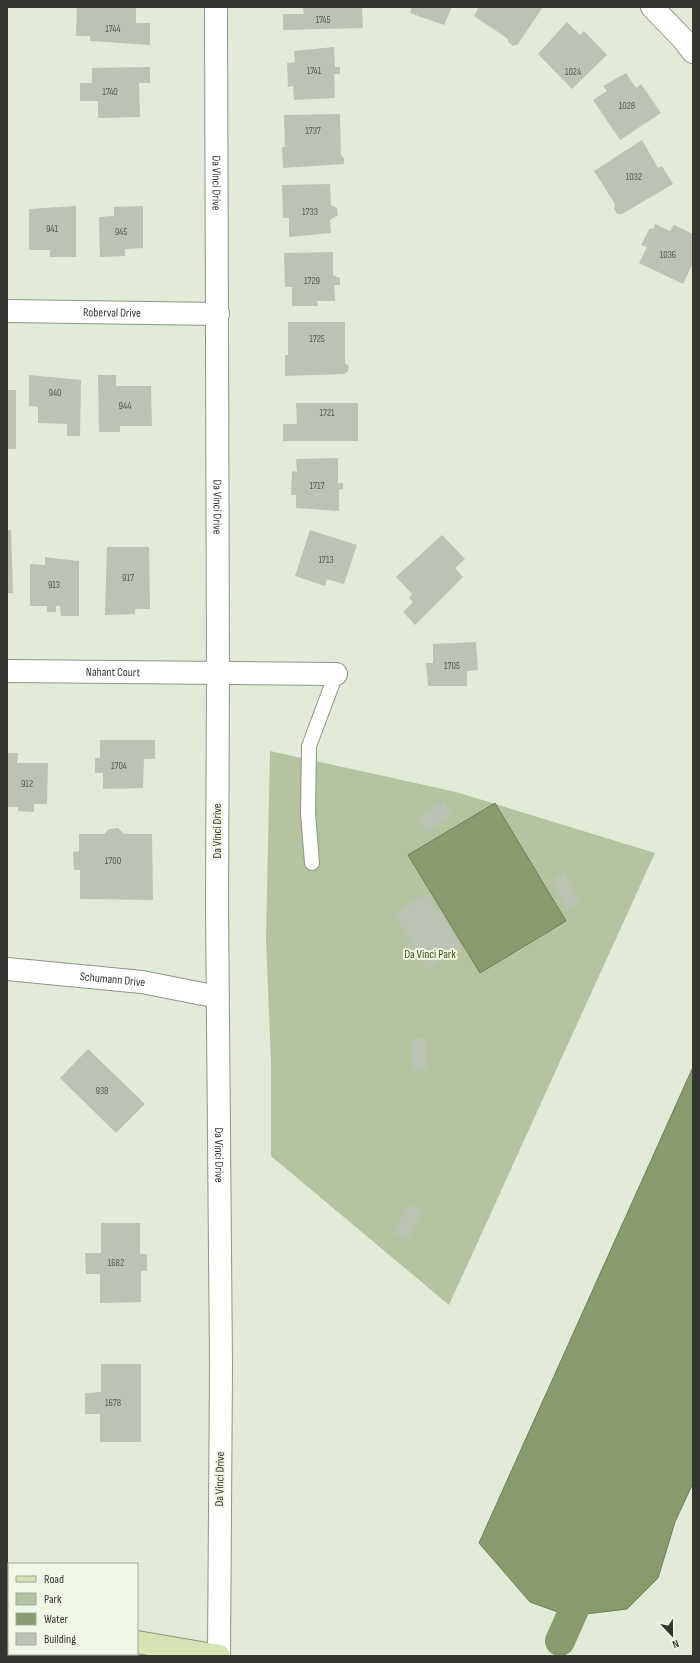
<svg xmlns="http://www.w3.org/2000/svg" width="700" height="1663" viewBox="0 0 700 1663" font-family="'Sofia Sans Condensed',sans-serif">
	<rect width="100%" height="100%" fill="#e2ead8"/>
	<polygon fill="#b5c3a1" points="270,751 456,792 655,853 449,1305 271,1156 271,1063 266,939"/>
	<g fill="#889b6d" stroke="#6f7d5b">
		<polygon points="495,803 566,921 480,973 408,855"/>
		<polygon points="693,1067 693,1483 675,1522 658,1578 627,1609 569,1616 530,1602 479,1543"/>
	</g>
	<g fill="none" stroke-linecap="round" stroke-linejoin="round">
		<polyline stroke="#889b6d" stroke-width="30" points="560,1641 588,1578"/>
	</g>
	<g fill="#bbc3b2">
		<polygon points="77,7 136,7 136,23 150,23 150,45 90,41 90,36 76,36"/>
		<polygon points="303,7 362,7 363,28 283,30 283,14 304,14"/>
		<polygon points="412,7 452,7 444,25 410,13"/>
		<polygon points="479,7 543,7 518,44 513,46 508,42 508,39 474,16"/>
		<polygon points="567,22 580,35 584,31 607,55 572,89 538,54"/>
		<polygon points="334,47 335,67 340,67 340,74 334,74 335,98 294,100 293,86 288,87 287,63 295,62 294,51"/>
		<polygon points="150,67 150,83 139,83 140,117 98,118 98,101 80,101 80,83 92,83 92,68"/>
		<polygon points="626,73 636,88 641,84 661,113 620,140 593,100 607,91 603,86"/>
		<polygon points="340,114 341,155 344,158 344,164 283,168 282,147 285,147 284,115"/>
		<polygon points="642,140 658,168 662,166 673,184 622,214 617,214 614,209 615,204 594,171"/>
		<polygon points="330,184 331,205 337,208 338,215 330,220 331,233 289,237 289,218 283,218 282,185"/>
		<polygon points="76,206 76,257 50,257 50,250 29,250 29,209"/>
		<polygon points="143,206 143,248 125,249 125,256 100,257 99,217 114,216 114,207"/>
		<polygon points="655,224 670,231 674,225 693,234 693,263 683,284 639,263 647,247 641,245 650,228 653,229"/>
		<polygon points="333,252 333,275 340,278 340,285 334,285 335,301 317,301 318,306 292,306 292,287 285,287 284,253"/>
		<polygon points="288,322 345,322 345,363 349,366 348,371 344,374 285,376 285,355 288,355"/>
		<polygon points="29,375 81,380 80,436 67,436 67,424 38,423 38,407 29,406"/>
		<polygon points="98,375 116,375 116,386 151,386 152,426 120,426 120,432 99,432"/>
		<rect x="7" y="390" width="9" height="59"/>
		<polygon points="296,403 358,403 358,441 283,441 283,424 297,424"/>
		<polygon points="338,458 338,483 343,483 343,489 339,490 339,511 296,508 296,495 291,495 292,471 297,472 296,459"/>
		<polygon points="7,530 11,530 13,593 7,593"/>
		<polygon points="310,530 357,545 344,584 327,579 325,586 295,576"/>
		<polygon points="442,535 465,559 455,568 463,577 415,625 403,612 413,602 409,598 412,594 396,577"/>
		<polygon points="107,547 149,547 150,609 135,609 135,614 105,615"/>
		<polygon points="45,557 79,561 79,616 61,616 60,606 56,606 56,612 47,612 47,606 30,606 30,564 45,565"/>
		<polygon points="476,642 478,670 467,671 467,686 428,686 426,663 433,663 433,644"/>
		<polygon points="100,740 155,740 155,759 144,759 143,788 103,789 103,773 95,773 95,758 100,758"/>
		<polygon points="7,753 18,753 17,763 48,763 47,804 34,804 34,812 18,811 18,807 7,807"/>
		<polygon points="444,802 452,816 426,832 417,818"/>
		<polygon points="118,828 124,834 152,834 153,900 80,899 80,870 74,870 73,852 79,851 79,834 104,834 109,829"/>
		<polygon points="564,873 580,901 567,909 551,881"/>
		<polygon points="428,892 462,947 427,969 394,913"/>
		<polygon points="412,1038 427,1038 427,1069 412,1070"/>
		<polygon points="88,1049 145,1104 116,1133 60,1078"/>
		<polygon points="408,1204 422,1210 409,1240 394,1233"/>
		<polygon points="101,1223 140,1223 140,1254 147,1254 147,1271 141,1271 141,1302 100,1303 100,1274 86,1274 85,1253 101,1253"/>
		<polygon points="101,1364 141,1364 141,1442 100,1442 100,1414 85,1414 85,1393 101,1392"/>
	</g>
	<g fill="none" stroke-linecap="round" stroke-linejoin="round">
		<g stroke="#8e9585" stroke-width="16">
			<polyline id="lane" points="312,863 308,813 309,746 336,674"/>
		</g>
		<g stroke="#8e9585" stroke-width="24">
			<g id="street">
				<path id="s1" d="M 216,7 L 218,673 L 217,905 L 221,1367 L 219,1656"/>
				<polyline points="652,7 683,39 693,52"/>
				<path id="s2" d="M 7,311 L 218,314"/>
				<path id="s3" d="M 7,671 L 336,674"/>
				<path id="s4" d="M 7,969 L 142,982 L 218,997"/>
			</g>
		</g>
		<g stroke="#8e9585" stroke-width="24">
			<g id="secondary">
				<polyline points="7,1632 9,1632"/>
				<polyline points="137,1642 219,1656"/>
			</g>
		</g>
		<use href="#lane" stroke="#fff" stroke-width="14"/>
		<use href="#street" stroke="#fff" stroke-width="22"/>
		<use href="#secondary" stroke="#d6e3b2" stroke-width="22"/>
	</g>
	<g text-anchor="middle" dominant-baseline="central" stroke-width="4" stroke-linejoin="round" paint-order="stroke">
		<g font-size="10" fill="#565a50">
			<text x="323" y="20">1745</text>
			<text x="113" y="29">1744</text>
			<text x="314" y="71">1741</text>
			<text x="573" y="72">1024</text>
			<text x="110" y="92">1740</text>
			<text x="627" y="106">1028</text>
			<text x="313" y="131">1737</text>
			<text x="634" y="177">1032</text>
			<text x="310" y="212">1733</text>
			<text x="52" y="229">941</text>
			<text x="121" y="232">945</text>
			<text x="668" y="255">1036</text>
			<text x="312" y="281">1729</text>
			<text x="317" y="339">1725</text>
			<text x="55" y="393">940</text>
			<text x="125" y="406">944</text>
			<text x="327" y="413">1721</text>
			<text x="317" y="486">1717</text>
			<text x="326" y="560">1713</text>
			<text x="128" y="578">917</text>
			<text x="54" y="585">913</text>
			<text x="452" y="666">1705</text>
			<text x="119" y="766">1704</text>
			<text x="27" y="784">912</text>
			<text x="113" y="861">1700</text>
			<text x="102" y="1091">938</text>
			<text x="116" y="1263">1682</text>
			<text x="113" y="1403">1678</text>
		</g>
		<g font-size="12" fill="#343730" stroke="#eff7e5">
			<text stroke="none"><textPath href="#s1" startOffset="176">Da Vinci Drive</textPath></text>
			<text stroke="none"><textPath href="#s2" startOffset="105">Roberval Drive</textPath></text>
			<text stroke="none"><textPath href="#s1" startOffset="500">Da Vinci Drive</textPath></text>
			<text stroke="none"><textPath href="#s3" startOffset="106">Nahant Court</textPath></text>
			<text transform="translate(217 831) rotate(-90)">Da Vinci Drive</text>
			<text stroke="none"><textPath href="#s4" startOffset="106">Schumann Drive</textPath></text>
			<text stroke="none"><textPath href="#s1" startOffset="1148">Da Vinci Drive</textPath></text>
			<text transform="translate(220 1479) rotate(-89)">Da Vinci Drive</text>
		</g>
		<g font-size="12" fill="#405712" stroke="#eff7e5">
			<text x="430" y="954">Da Vinci Park</text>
		</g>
	</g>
	<rect width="700" height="1663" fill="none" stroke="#343730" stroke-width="16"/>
	<rect x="8" y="1563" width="130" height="92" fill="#eff7e5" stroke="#a4aa9d"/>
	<rect x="16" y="1576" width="20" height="6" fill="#d6e3b2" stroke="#a4aa9d"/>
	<text x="44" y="1583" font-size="12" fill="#343730">Road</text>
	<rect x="16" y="1593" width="20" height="12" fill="#b5c3a1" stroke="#a4aa9d"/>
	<text x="44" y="1603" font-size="12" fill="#343730">Park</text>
	<rect x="16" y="1613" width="20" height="12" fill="#889b6d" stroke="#a4aa9d"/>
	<text x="44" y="1623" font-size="12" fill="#343730">Water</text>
	<rect x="16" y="1633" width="20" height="12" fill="#bbc3b2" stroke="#a4aa9d"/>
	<text x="44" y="1643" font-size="12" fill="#343730">Building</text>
	<g transform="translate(672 1635) rotate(158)" stroke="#eff7e5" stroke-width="3" paint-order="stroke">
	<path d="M0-3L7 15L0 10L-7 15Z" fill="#343730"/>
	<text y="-6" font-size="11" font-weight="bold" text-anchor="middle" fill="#343730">N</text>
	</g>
</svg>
